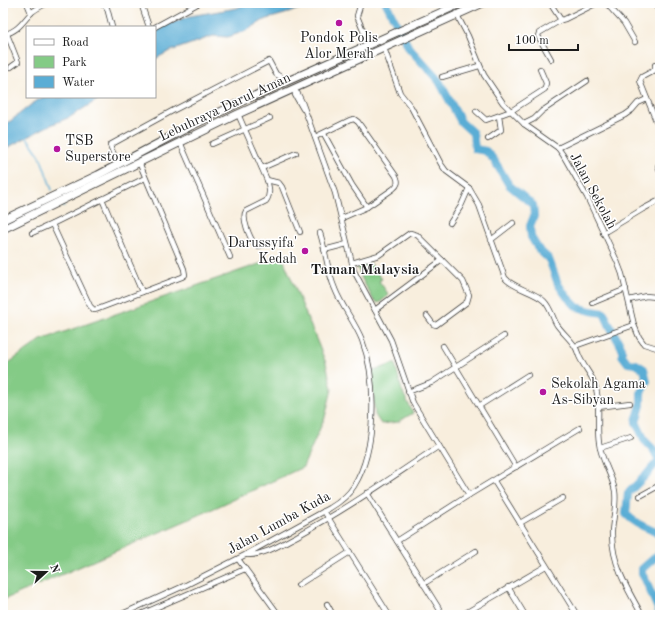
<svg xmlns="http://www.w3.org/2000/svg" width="663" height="618" viewBox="0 0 663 618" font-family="'Old Standard TT',serif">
	<rect width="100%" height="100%" fill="#fff"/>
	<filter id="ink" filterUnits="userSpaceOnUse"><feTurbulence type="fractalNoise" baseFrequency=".025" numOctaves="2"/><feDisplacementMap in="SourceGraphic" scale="8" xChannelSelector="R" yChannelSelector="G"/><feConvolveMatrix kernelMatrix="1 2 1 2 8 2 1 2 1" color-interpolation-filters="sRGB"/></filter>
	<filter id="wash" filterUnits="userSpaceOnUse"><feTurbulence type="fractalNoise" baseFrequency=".012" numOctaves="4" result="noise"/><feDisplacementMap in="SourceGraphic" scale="16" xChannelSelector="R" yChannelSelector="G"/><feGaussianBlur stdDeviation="0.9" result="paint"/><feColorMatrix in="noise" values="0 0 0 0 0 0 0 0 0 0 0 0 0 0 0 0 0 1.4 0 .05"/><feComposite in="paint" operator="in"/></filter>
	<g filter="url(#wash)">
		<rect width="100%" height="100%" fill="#f8eedd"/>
		<g fill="#84cb86" stroke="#507451">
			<polygon points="282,256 326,363 332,389 325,417 303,467 206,512 3,600 3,367 41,340"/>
			<polygon points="370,263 382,279 379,281 389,295 379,303 374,301 362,279 357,266"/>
			<polygon points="395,363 402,391 413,413 398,422 381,424 375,415 371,372"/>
		</g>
		<g fill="#5aadd5" stroke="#3b6478">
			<polygon points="248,3 315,3 288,13 264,20 246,31 228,37 213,36 168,52 155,59 156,29 190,16 237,8"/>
			<polygon points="43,97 102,97 70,117 46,127 3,150 3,127 33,103"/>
		</g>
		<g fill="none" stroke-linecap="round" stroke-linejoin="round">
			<g stroke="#5aadd5" stroke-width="1.5">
				<polyline points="26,136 40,156 52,190"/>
				<polyline points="63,205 64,207"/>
			</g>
			<g stroke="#5aadd5" stroke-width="8">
				<path d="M 386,3 L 409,48 L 439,81 L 461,122 L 473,133 L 475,149 L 486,151 L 494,160 L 509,185 L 533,205 L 534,216 L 530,226 L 531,237 L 539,250 L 549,259 L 558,284 L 567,297 L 577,307 L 591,311 L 604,313 L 610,326 L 622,348 L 622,355 L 628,363 L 636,364 L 644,369 L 647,381 L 641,393 L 641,405 L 636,422 L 645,441 L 653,449 L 659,460 L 646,475 L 628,493 L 626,514 C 636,525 648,528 660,534"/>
				<polyline points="660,553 642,569 642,574 645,579 660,614"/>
			</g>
		</g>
	</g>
	<g filter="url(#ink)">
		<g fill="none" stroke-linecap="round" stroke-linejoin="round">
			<g stroke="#3d3c39" stroke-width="6">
				<g id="minor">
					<polyline points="27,3 31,13"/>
					<polyline points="102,3 107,8 112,27"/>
					<polyline points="141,3 149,27"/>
					<polyline points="361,3 357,16 369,45"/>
					<polyline points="550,3 561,20 565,19 597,3"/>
					<polyline points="606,3 624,23 635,42"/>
					<polyline points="653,3 660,11"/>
					<polyline points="457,15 468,36 484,75 503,103 524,124 558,148 563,155 587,197 617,261 622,274 634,325 639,337 644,344 660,349"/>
					<polyline points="155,27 199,3"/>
					<polyline points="7,34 18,62 11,67"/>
					<path d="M 3,35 C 19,30 21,24 31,13 C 35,9 42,6 47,3"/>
					<path d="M 384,48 L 400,93 L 411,107 L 441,164 L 446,171 L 469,188 L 479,205 L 505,278 C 514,289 534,291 544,301 C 551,308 552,317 557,325 C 562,332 569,338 574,345 C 577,349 578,353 579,356 C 583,365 589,372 593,380 C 602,400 596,422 599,443 C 601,460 612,474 615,491 C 617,504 613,518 612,531 C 611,562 627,589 642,615"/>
					<polyline points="551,59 538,36 539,33 561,20"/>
					<polyline points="655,65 655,70 642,77 640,81 660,131"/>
					<polyline points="442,77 479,66"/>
					<polyline points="295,91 295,95 303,109"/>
					<polyline points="296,92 298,94 302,102 335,193 354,271 391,340 413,403 469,495"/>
					<polyline points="476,111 486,120 511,111 545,89 546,83 540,69"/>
					<path d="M 238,114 L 267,180 C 269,187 271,194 266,201 L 246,211 C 241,218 250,238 255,245 L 259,246 L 268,243"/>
					<polyline points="524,124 534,119 542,111 587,81"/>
					<polyline points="324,134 352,185 367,207"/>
					<path d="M 315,137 L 350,120 L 354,119 L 358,122 L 396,176 C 399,182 398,185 393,189 L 367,207 L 342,218"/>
					<polyline points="488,139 501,130 499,116"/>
					<polyline points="180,142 230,257"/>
					<polyline points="212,144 270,118"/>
					<polyline points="558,148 625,115 632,110 638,103 647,99"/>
					<polyline points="660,162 658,166 660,171"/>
					<polyline points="118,165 110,145 174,110 269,61 276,74 287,81"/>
					<polyline points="262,168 296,153"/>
					<polyline points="267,180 279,183 282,187 300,232"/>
					<polyline points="102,199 142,292"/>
					<polyline points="450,223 461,206 469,188"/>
					<polyline points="52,224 90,306 94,310 98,309 182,277 185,275 184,269 139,162"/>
					<polyline points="32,233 52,224 145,178"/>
					<polyline points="603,233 643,209 660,200"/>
					<polyline points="491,240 513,223"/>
					<polyline points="324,250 347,244"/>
					<polyline points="352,263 379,255 410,233 417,235 463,281 469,295 467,302 436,325 433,324 427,316"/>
					<polyline points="629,300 646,296 656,297"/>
					<polyline points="592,303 626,289"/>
					<polyline points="375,310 442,260"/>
					<polyline points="443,346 516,467"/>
					<polyline points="575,346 634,325"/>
					<polyline points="408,392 431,383 504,336"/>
					<polyline points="479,406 528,375"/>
					<polyline points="598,407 630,403"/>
					<polyline points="600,448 631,438"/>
					<polyline points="494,481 577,615"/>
					<polyline points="367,493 443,615"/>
					<polyline points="640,496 660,485"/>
					<polyline points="324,511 389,615"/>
					<polyline points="520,523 563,498"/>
					<polyline points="397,541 469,495 580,428"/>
					<path d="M 247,555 C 266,555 281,544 297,536 C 347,509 392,477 439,446"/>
					<polyline points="238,559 279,615"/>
					<polyline points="423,584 476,551"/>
					<polyline points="298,585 350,552"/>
					<polyline points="508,587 525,615"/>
					<polyline points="327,604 333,615"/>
					<path d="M 120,615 L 186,585 L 245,555 L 330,508 C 340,502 348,496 354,486 C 377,449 377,380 362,340 C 355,322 342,307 335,289 C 327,271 326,251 320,233"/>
					<polyline points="139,615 245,569"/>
					<polyline points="462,615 546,566"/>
				</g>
			</g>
			<g stroke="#3d3c39" stroke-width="9">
				<g id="highway">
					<polyline points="3,220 98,175 191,126 245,100 462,3"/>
					<polyline points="3,229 238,114 483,3"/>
				</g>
			</g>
			<use href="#minor" stroke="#fff" stroke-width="4.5"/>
			<use href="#highway" stroke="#fff" stroke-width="7"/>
		</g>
	</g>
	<g fill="#b5179e" stroke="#fff" stroke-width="1.5">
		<circle cx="339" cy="23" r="4"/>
		<circle cx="57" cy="149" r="4"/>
		<circle cx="305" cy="251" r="4"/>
		<circle cx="543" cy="392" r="4"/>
	</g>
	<g text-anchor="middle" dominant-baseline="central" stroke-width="3" stroke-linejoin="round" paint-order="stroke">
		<g font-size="14" fill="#1c1c1c" stroke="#fff" text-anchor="start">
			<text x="339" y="38" text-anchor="middle">Pondok Polis<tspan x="339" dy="16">Alor Merah</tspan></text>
			<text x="65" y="141">TSB<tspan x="65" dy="16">Superstore</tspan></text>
			<text x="297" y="243" text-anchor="end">Darussyifa'<tspan x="297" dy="16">Kedah</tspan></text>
			<text x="551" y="384">Sekolah Agama<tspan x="551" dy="16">As-Sibyan</tspan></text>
		</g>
		<g font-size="14" fill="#1c1c1c" stroke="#fff">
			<text transform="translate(225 107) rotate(-25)">Lebuhraya Darul Aman</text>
			<text transform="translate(593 191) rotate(62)">Jalan Sekolah</text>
			<text transform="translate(279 523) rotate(-29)">Jalan Lumba Kuda</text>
		</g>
		<g font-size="15" font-weight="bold" fill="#1c1c1c" stroke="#fff">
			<text x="365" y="270">Taman Malaysia</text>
		</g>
	</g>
	<rect width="663" height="618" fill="none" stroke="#fff" stroke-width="16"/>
	<rect x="26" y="26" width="130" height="72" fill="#ffffff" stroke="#a4a4a4"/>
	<rect x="34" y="39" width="20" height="6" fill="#ffffff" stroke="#a4a4a4"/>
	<text x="62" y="46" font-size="12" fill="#1c1c1c">Road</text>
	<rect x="34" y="56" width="20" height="12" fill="#84cb86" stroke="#a4a4a4"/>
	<text x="62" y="66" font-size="12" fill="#1c1c1c">Park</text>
	<rect x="34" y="76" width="20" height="12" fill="#5aadd5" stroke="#a4a4a4"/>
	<text x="62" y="86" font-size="12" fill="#1c1c1c">Water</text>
	<g transform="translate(46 572) rotate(69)" stroke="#ffffff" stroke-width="3" paint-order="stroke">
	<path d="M0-3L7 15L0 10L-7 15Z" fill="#1c1c1c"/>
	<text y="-6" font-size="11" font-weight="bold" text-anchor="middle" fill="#1c1c1c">N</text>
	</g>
	<path d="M509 44v6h69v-6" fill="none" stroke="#1c1c1c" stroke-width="2"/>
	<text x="515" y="44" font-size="12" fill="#1c1c1c" stroke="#ffffff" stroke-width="3" paint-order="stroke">100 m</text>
</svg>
